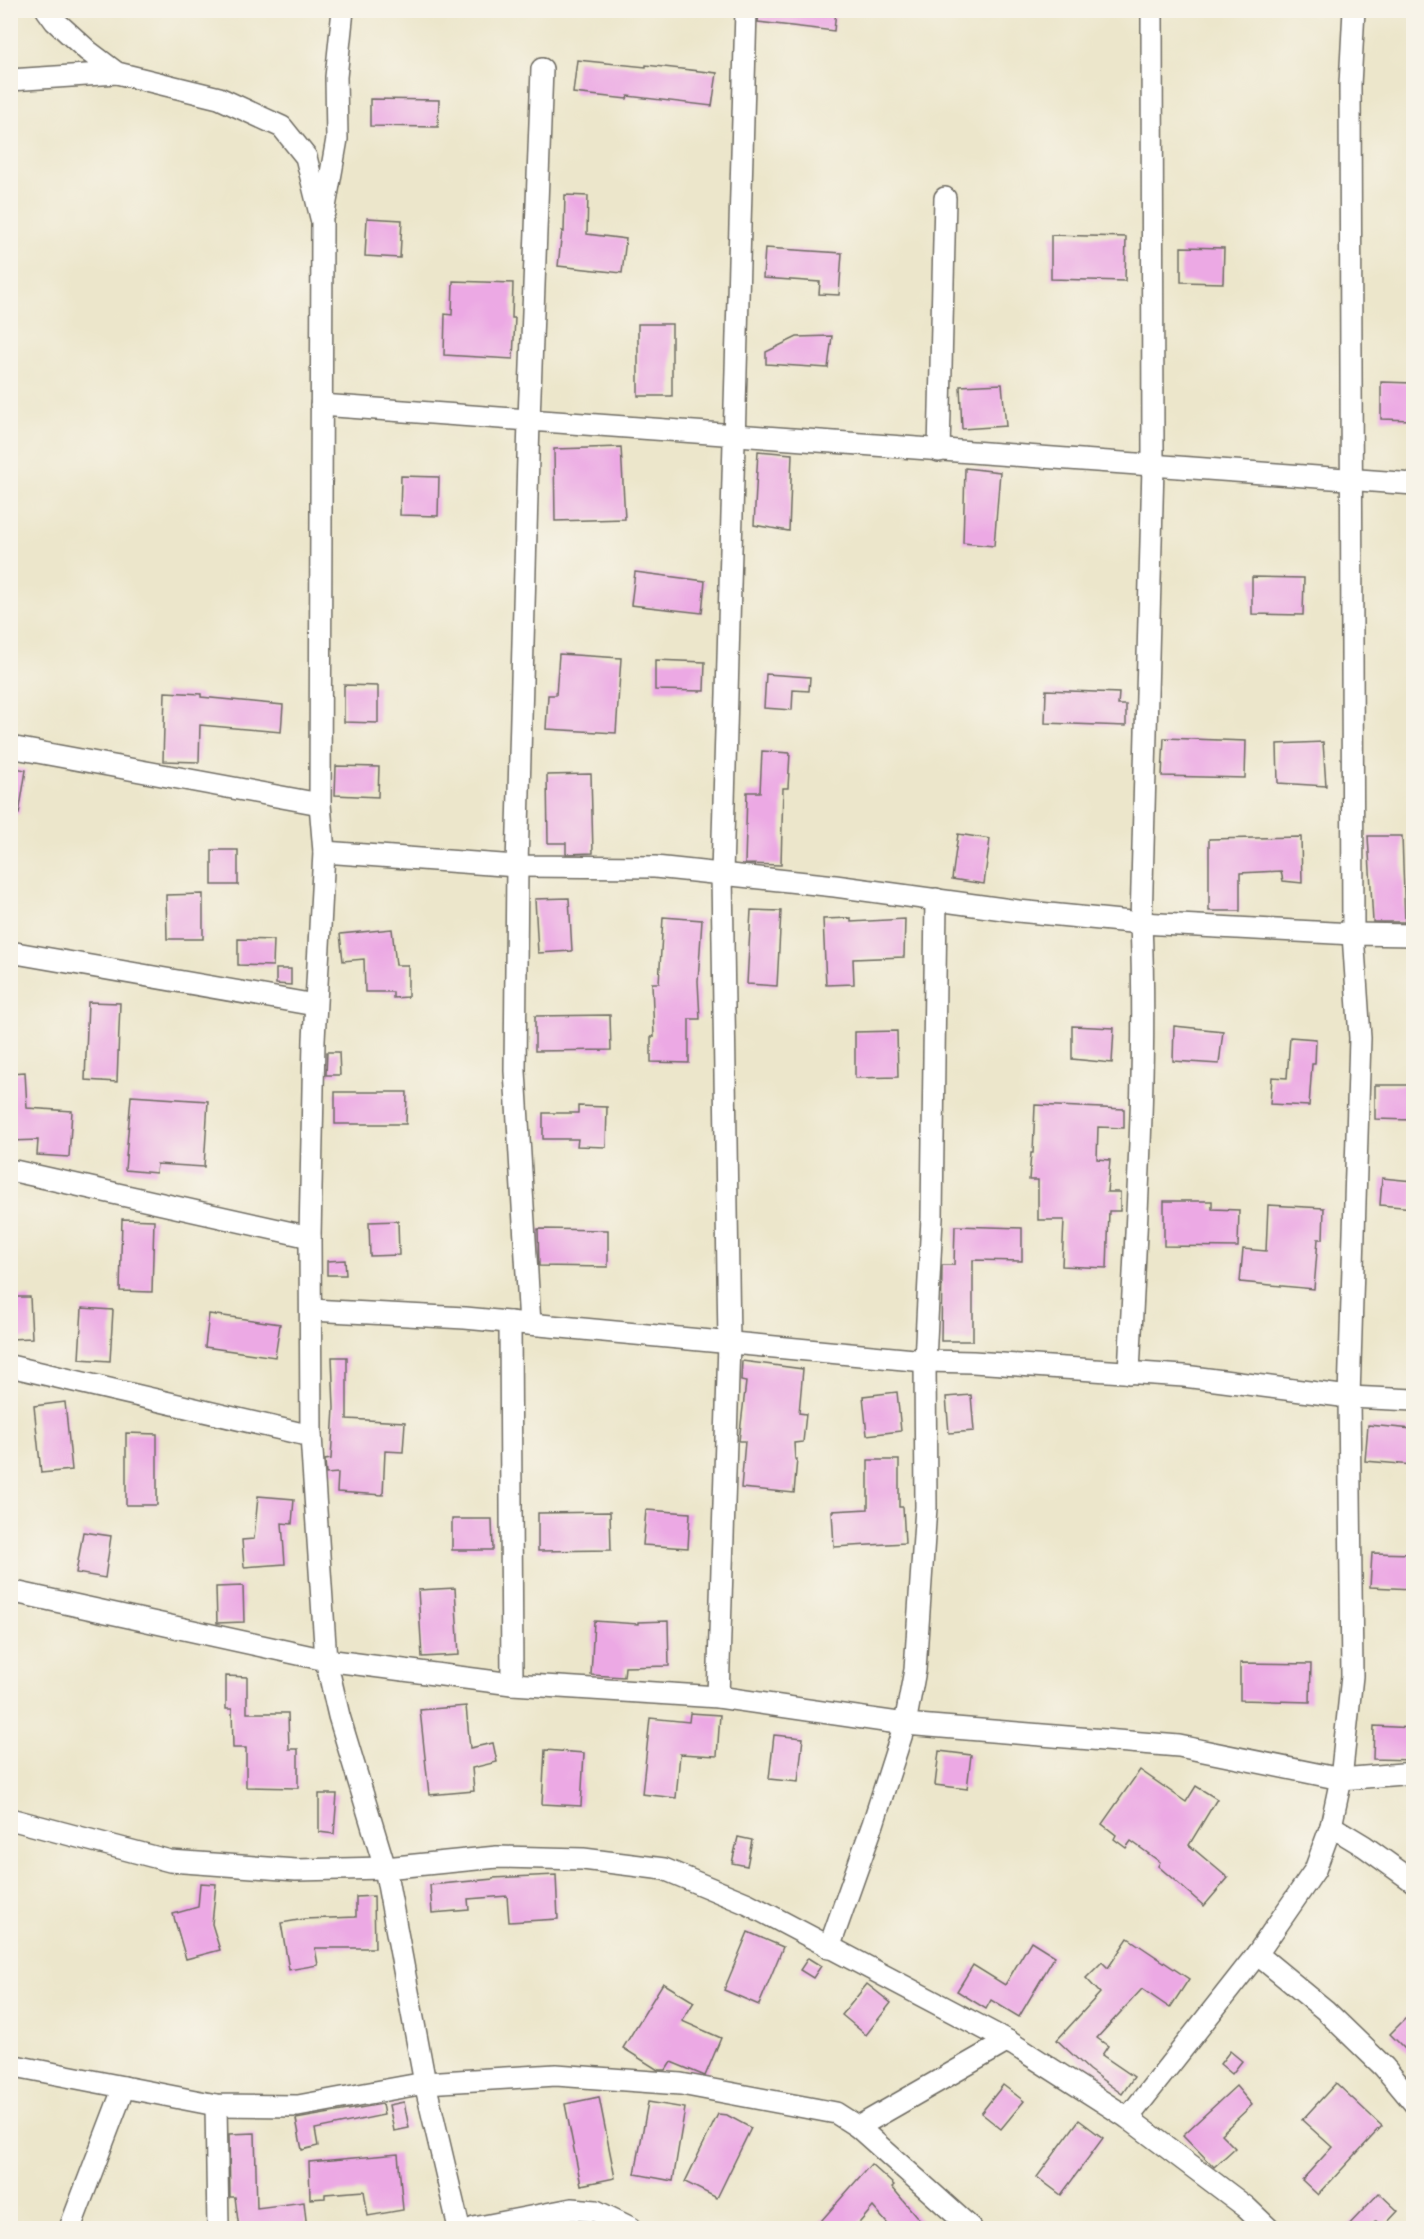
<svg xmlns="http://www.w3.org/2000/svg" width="1424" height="2239" viewBox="0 0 1424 2239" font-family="'Sorts Mill Goudy',serif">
	<rect width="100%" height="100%" fill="#f7f3e8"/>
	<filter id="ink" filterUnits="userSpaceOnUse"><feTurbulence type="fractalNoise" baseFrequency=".0167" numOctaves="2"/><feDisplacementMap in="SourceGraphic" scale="12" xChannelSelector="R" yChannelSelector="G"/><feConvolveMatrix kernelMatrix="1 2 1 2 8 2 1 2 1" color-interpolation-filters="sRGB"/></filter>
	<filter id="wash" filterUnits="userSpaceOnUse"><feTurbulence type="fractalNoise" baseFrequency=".008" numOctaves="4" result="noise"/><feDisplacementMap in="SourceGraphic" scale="24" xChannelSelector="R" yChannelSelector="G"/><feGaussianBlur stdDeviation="1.35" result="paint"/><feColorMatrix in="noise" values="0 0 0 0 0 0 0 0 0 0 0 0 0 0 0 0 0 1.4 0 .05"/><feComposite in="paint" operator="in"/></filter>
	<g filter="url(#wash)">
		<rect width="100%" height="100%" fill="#ece6cb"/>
		<g id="blocks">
			<g fill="#eca9e4">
				<polygon points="759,10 836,10 834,31 758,22"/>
				<polygon points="577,60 646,67 646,65 717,73 712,106 628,96 627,99 573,93"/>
				<polygon points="370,99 439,100 438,127 370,126"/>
				<polygon points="565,195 588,196 587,234 626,239 622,273 558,266 562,231 564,232"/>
				<polygon points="367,218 402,220 400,258 365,256"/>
				<polygon points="1051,235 1126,237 1125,281 1051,279"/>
				<polygon points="1181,247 1224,248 1223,283 1181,282"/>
				<polygon points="765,248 842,253 839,295 819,294 820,282 763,278"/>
				<polygon points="453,281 513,283 512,318 515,318 513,359 444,355 445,314 452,315"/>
				<rect x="638" y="324" width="34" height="72"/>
				<polygon points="832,336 828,368 766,364 766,352 797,337"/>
				<polygon points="1381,382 1413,383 1413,420 1381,419"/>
				<polygon points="1002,384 1006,426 962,429 960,386"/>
				<polygon points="621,447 625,519 555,521 554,449"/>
				<polygon points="758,451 792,454 789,531 754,525"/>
				<polygon points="965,468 1000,472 994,546 963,543"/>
				<polygon points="401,476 439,477 438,516 400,515"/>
				<polygon points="635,572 705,581 702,613 631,605"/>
				<polygon points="1252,577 1304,578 1303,615 1252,614"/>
				<polygon points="559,654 621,658 616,733 546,729 548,695 556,695"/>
				<polygon points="655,660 705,662 704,691 655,690"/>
				<polygon points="766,674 810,677 809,691 793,690 792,710 764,708"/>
				<polygon points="344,685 378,686 378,723 344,722"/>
				<polygon points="1046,690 1119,693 1118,705 1126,705 1126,726 1045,723"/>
				<polygon points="165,692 201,694 201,697 283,705 281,732 200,725 199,762 163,761"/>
				<polygon points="1164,738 1246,741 1245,778 1162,776"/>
				<polygon points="1323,742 1326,786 1278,783 1277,744"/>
				<polygon points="762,751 790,753 788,788 783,788 781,865 745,864 747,792 760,792"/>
				<polygon points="336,766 379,767 378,797 335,795"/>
				<polygon points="10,767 26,770 19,814 10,814"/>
				<polygon points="591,774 593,853 566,854 566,843 548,843 547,775"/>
				<polygon points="958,834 990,839 984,884 952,879"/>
				<polygon points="1368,836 1402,836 1405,922 1373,922"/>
				<polygon points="1301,837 1302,883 1283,881 1281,871 1240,873 1240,911 1209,911 1209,839"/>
				<rect x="212" y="850" width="26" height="35"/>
				<polygon points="203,894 203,939 167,939 166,895"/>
				<polygon points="569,898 572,951 538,953 535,899"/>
				<polygon points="751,910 781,911 777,986 747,984"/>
				<polygon points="663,917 702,920 698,981 700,1019 689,1019 689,1063 651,1062 651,1037 654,1037 652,983 659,983"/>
				<polygon points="851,918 851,922 905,919 904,957 853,959 854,984 826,985 823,919"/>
				<polygon points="392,929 396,965 408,965 408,997 393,998 393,992 365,992 364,959 343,961 340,934"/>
				<polygon points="238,939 274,940 273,966 238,965"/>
				<polygon points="276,969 291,969 291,985 276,984"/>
				<polygon points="88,1002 120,1003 117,1082 85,1080"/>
				<polygon points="610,1015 611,1050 535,1051 535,1016"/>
				<polygon points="1072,1026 1114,1028 1112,1063 1072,1059"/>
				<polygon points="1174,1026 1223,1031 1219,1064 1173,1061"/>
				<polygon points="897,1031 898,1077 855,1078 855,1032"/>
				<polygon points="1290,1037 1316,1039 1315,1064 1312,1064 1309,1106 1270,1104 1272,1077 1287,1078"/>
				<polygon points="327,1052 339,1052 340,1075 326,1075"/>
				<polygon points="25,1072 27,1108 72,1111 69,1157 37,1155 38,1140 10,1141 10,1073"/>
				<polygon points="1375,1085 1413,1085 1413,1120 1375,1119"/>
				<polygon points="335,1092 407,1092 406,1124 335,1124"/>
				<polygon points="131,1096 208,1101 204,1167 157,1164 156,1173 125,1170"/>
				<polygon points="1035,1105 1124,1109 1124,1128 1098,1127 1097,1159 1110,1160 1107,1192 1120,1192 1120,1211 1109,1211 1107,1268 1062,1266 1064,1220 1038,1220 1038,1180 1029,1180 1031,1153 1033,1153"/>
				<polygon points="578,1106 607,1107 606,1147 577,1146 578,1139 543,1139 543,1113 578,1113"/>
				<polygon points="1382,1178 1413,1181 1413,1208 1380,1205"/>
				<polygon points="1164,1201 1212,1201 1212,1209 1239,1210 1238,1247 1164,1246"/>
				<polygon points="1268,1205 1324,1208 1323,1239 1318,1239 1314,1289 1240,1282 1243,1249 1266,1251"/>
				<polygon points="122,1219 154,1220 152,1292 120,1291"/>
				<polygon points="398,1221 399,1255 370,1256 369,1222"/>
				<polygon points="955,1226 1022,1228 1022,1261 973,1260 973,1341 941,1341 942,1265 954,1265"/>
				<polygon points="538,1229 608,1230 608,1267 539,1266"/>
				<polygon points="345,1260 346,1275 327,1275 327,1261"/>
				<polygon points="10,1297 30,1297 32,1338 10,1339"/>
				<polygon points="82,1308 113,1310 110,1361 79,1359"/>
				<polygon points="209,1314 280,1324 275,1357 205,1347"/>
				<polygon points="332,1357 347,1357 347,1419 405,1422 403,1452 385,1451 383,1495 337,1492 338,1473 326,1474 325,1460 331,1459 334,1408"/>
				<polygon points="742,1361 803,1369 799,1413 806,1414 803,1442 794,1443 795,1459 797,1459 794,1493 741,1488 745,1441 739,1441 746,1382 741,1381"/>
				<polygon points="897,1392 901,1431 867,1435 863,1396"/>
				<polygon points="971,1395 974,1431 949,1433 946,1397"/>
				<polygon points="65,1402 72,1470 41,1473 34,1406"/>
				<polygon points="1368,1425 1413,1429 1413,1465 1365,1461"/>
				<polygon points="126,1433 157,1434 157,1505 126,1505"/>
				<polygon points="868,1460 899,1460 899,1507 903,1507 905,1543 834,1547 832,1511 868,1509"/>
				<polygon points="258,1496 294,1499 292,1524 282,1523 285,1564 244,1567 242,1540 254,1539"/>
				<polygon points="646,1510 690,1513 688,1548 643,1545"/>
				<polygon points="610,1512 611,1550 538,1551 538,1513"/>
				<polygon points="452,1519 492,1519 493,1550 452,1550"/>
				<polygon points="83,1532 111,1536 105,1578 76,1573"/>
				<polygon points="1372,1553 1413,1554 1413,1589 1370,1587"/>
				<polygon points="243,1586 244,1622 217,1623 216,1587"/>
				<polygon points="455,1588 459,1655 422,1657 418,1590"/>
				<polygon points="594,1621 638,1624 638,1622 668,1621 669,1666 625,1667 624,1677 591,1675"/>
				<polygon points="1240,1663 1311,1664 1310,1702 1240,1700"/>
				<polygon points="226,1676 247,1677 247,1713 288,1713 289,1749 298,1749 298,1788 246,1787 246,1748 233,1748 232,1709 226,1709"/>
				<polygon points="466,1706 470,1748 493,1743 497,1762 472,1768 474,1791 429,1795 420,1710"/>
				<polygon points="690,1713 720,1715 717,1756 680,1754 676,1798 642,1794 650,1718 689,1722"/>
				<polygon points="1374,1726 1413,1728 1413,1760 1373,1759"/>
				<polygon points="774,1735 803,1738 798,1782 769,1779"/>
				<polygon points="545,1750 584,1753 581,1806 542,1804"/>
				<polygon points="939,1751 971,1755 967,1789 935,1785"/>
				<polygon points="1140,1770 1186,1802 1196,1786 1217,1799 1189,1845 1228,1878 1204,1906 1158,1866 1160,1862 1131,1841 1126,1848 1114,1839 1116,1835 1102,1824"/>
				<polygon points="319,1794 337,1794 334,1834 319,1832"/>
				<polygon points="738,1837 752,1840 747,1866 732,1863"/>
				<polygon points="556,1875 558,1919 509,1922 507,1896 468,1899 469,1910 432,1913 430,1885 493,1879 493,1878"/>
				<polygon points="200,1883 216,1884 212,1924 220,1950 186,1959 173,1914 198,1907"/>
				<polygon points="374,1896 375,1948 315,1948 318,1965 289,1970 281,1923 304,1919 356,1917 356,1897"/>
				<polygon points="748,1932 783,1947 759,2005 724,1990"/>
				<polygon points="1128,1938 1189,1979 1170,2008 1142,1989 1097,2038 1108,2046 1102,2055 1134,2077 1122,2094 1089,2070 1057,2040 1100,1993 1086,1978 1102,1962 1108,1968"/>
				<polygon points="1031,1941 1055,1956 1019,2017 991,2000 986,2009 957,1991 973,1965 1005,1985"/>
				<polygon points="808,1958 821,1966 813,1978 800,1970"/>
				<polygon points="663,1983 694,2002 682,2021 721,2038 705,2076 671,2062 666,2070 658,2070 623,2048"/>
				<polygon points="867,1984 891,2003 866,2035 842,2015"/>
				<polygon points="1413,2011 1413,2057 1390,2034"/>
				<polygon points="1230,2051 1242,2061 1232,2074 1220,2064"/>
				<polygon points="1336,2083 1382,2126 1318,2195 1302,2180 1332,2147 1302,2120"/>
				<polygon points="1003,2085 1024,2101 1001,2129 981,2113"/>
				<polygon points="1236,2086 1252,2105 1221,2134 1235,2148 1214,2167 1183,2135"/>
				<polygon points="599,2097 615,2178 581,2185 565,2104"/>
				<polygon points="404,2102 409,2128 394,2131 389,2105"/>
				<polygon points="648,2102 685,2108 673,2181 635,2174"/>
				<polygon points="382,2104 384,2115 315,2129 318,2146 302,2150 296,2119"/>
				<polygon points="718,2114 727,2115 751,2128 717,2198 685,2182"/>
				<polygon points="1079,2120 1103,2138 1061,2195 1037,2177"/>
				<polygon points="255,2133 257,2208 304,2202 307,2229 239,2229 235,2197 230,2197 229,2134"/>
				<polygon points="398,2154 403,2210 368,2216 364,2191 325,2194 325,2198 310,2199 309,2162"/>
				<polygon points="871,2164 894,2185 892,2187 927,2229 892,2229 873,2207 854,2229 814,2229"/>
				<polygon points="1379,2193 1398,2211 1383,2227 1376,2221 1369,2229 1345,2229"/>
			</g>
		</g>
	</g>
	<g filter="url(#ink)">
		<use href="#blocks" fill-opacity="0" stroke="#6f6c63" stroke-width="1.5"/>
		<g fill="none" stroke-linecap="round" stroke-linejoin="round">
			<g stroke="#6f6c63" stroke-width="24">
				<g id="minor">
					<polyline points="47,10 55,21 88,51 117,73 219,98 282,127 306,157 322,222 320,804 324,852 314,1040 310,1237 311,1436 326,1660 339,1716 385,1868 425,2083 459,2228"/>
					<polyline points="10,80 117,73"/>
					<polyline points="324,213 337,139 336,77 343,10"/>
					<polyline points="321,405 1414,484"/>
					<polyline points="939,451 945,198"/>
					<polyline points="10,747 320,804"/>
					<polyline points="324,852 517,866 655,867 835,886 1018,911 1141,923 1353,934 1350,85 1354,10"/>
					<polyline points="10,952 315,1005"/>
					<polyline points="10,1170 310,1237"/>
					<polyline points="311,1310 465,1318 925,1361 973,1362 1184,1376 1349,1397 1414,1400"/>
					<polyline points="510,1322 512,1684"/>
					<polyline points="530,1324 515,1071 517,866 529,420 542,69"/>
					<polyline points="10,1366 311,1436"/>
					<path d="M 1129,1373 C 1136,1223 1147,1073 1141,923 L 1153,466 L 1152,10"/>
					<polyline points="10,1591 326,1660 512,1684 718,1697 905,1724 915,1670 926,1507 925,1361 932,1218 936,899"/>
					<polyline points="718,1697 729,1343 722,874 746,10"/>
					<polyline points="10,1819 170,1861 296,1870 385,1868 497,1857 583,1859 664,1869 748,1904 1008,2041 1128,2118 1246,2207 1268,2228"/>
					<polyline points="1331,1826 1364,1846 1414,1882"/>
					<polyline points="829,1948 873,1824 905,1724 1179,1746 1341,1779 1414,1773"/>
					<polyline points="1257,1954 1325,2010 1384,2067 1414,2103"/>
					<polyline points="10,2065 216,2105 298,2106 425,2083 556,2075 681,2084 836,2113 858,2127 971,2228"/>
					<polyline points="216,2105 218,2228"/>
					<polyline points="1128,2118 1257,1954 1315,1870 1331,1826 1341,1779 1352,1676 1349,1397 1360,1038 1353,934 1414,935"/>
					<polyline points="858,2127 1008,2041"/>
					<polyline points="70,2228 124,2087"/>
					<polyline points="474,2228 572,2209 596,2211 631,2228"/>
				</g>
			</g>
			<use href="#minor" stroke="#fff" stroke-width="21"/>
		</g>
	</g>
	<rect width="1424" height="2239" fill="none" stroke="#f7f3e8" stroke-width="36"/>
</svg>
